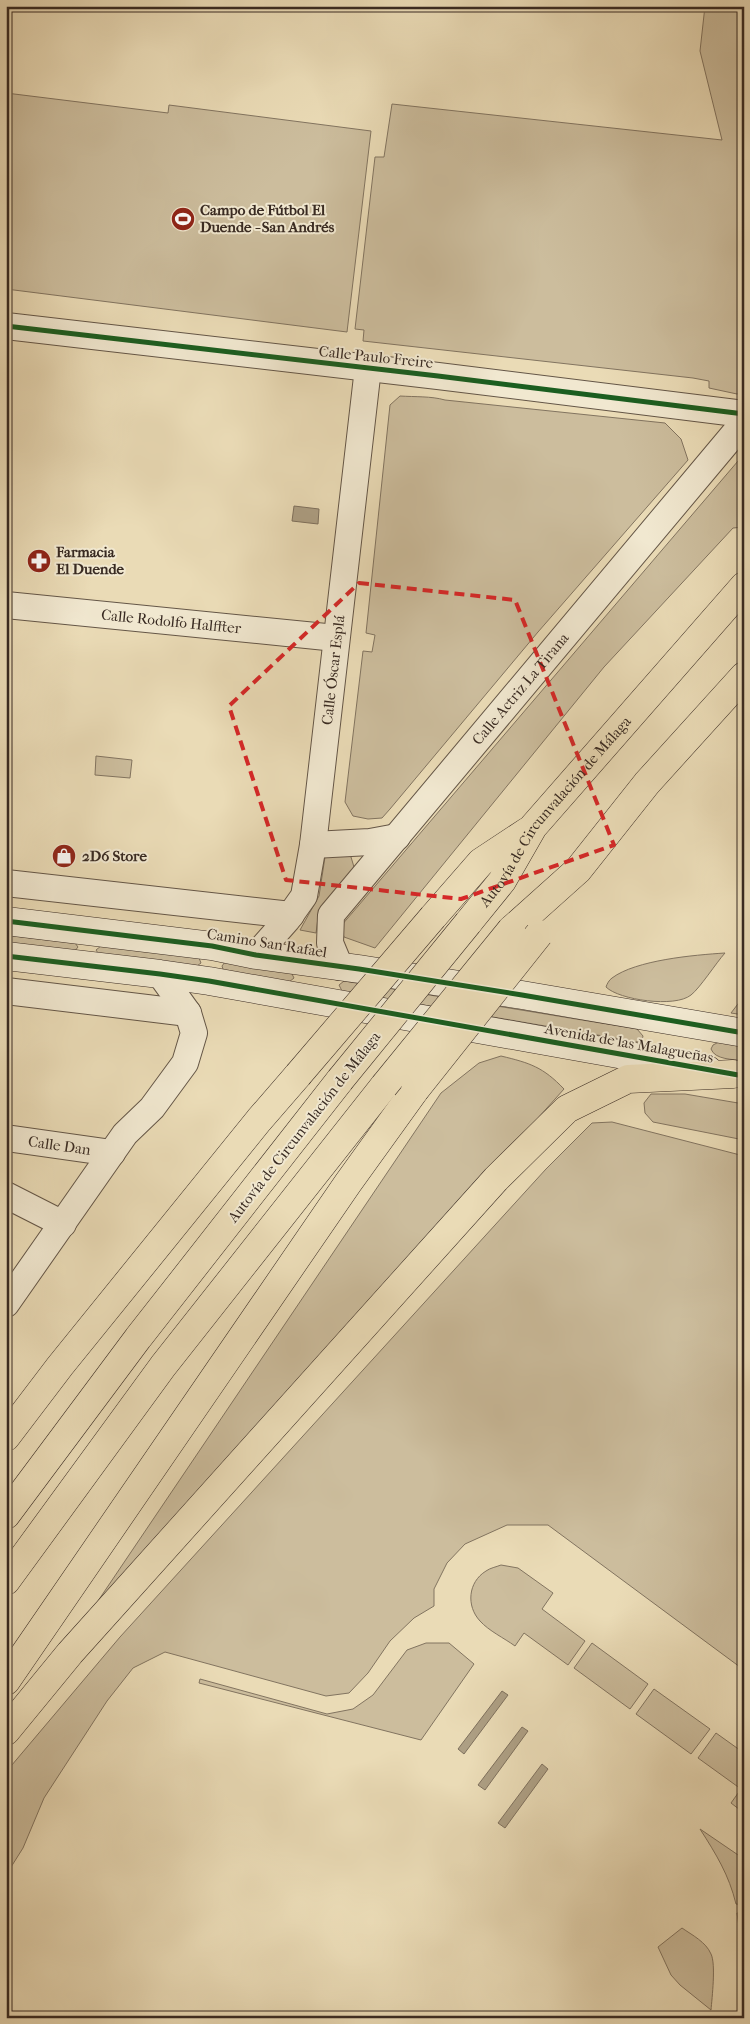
<svg xmlns="http://www.w3.org/2000/svg" width="750" height="2024" viewBox="0 0 750 2024" font-family="'IM FELL French Canon',serif">
	<rect width="100%" height="100%" fill="#eadbb6"/>
	<filter id="stains"><feTurbulence type="fractalNoise" baseFrequency=".004" numOctaves="4"/><feColorMatrix values="0 0 0 0 .2 0 0 0 0 .09 0 0 0 0 .02 0 0 0 .5 -.17"/></filter>
	<radialGradient id="worn" r=".72"><stop offset=".6" stop-color="#630" stop-opacity="0"/><stop offset="1" stop-color="#630" stop-opacity=".3"/></radialGradient>
	<g fill="#ccbd9d" stroke="#827460">
		<polygon points="705,6 744,6 744,393 737,394 709,388 709,381 693,378 363,341 364,330 355,329 375,157 384,157 392,104 722,140 700,51"/>
		<polygon points="6,93 168,113 169,105 371,131 347,332 6,289"/>
		<path d="M 400,396 C 415,397 431,396 445,400 L 665,423 L 681,439 L 688,460 L 538,632 L 390,809 L 382,818 L 368,819 L 353,816 L 345,802 L 363,651 L 372,652 L 375,635 L 366,633 L 390,405 Z"/>
		<polygon points="744,454 744,527 733,528 604,667 375,948 344,937 341,926"/>
		<polygon points="96,756 132,760 130,778 95,775"/>
		<polygon points="343,851 351,857 354,867 349,878 318,918 316,933 300,930 319,896 325,857"/>
		<polygon points="6,935 75,943 78,947 74,952 6,944"/>
		<polygon points="101,946 199,958 201,963 194,968 100,956 96,950"/>
		<path d="M 725,953 C 716,963 700,988 691,995 C 675,1008 619,1000 606,987 C 607,984 609,980 612,978 C 636,960 694,955 725,953 Z"/>
		<polygon points="225,962 291,972 294,978 289,982 224,972 222,966"/>
		<polygon points="344,981 637,1029 643,1036 642,1040 638,1042 342,991 339,985"/>
		<polygon points="744,996 744,1015 731,1013"/>
		<path d="M 719,1042 L 744,1047 L 744,1061 C 733,1059 715,1060 711,1049 L 713,1045 Z"/>
		<path d="M 501,1056 C 530,1063 543,1067 564,1089 L 77,1632 L 441,1093 L 479,1063 Z"/>
		<polygon points="651,1094 685,1094 744,1104 744,1140 653,1122 645,1113 644,1103"/>
		<polygon points="612,1122 744,1156 744,1670 548,1525 507,1525 465,1544 447,1563 434,1589 434,1606 414,1618 390,1641 368,1673 349,1693 326,1696 165,1652 133,1668 107,1701 44,1798 23,1848 6,1875 6,1772 120,1637 546,1169 592,1123"/>
		<path d="M 501,1565 L 518,1568 L 553,1593 L 542,1609 L 585,1641 L 568,1665 L 524,1633 L 515,1646 C 504,1638 489,1631 480,1621 C 466,1606 468,1582 486,1571 C 490,1568 496,1567 501,1565 Z"/>
		<polygon points="426,1643 449,1643 474,1664 421,1740 199,1683 200,1679 327,1714 353,1709 373,1695 407,1650"/>
		<polygon points="592,1643 648,1684 630,1709 574,1668"/>
		<polygon points="654,1689 710,1729 691,1754 636,1714"/>
		<polygon points="716,1733 744,1753 744,1813 731,1803 741,1789 698,1758"/>
		<path d="M 700,1829 L 744,1859 L 744,1905 L 736,1904 C 729,1875 716,1854 700,1829 Z"/>
		<polygon points="737,1913 744,1913 743,1956"/>
		<path d="M 682,1928 C 692,1935 706,1942 711,1954 C 716,1964 712,1998 711,2010 L 680,1985 L 671,1975 L 658,1947 Z"/>
	</g>
	<g fill="#ad9f84" stroke="#7e705d">
		<polygon points="294,506 319,509 318,524 292,521"/>
		<polygon points="502,1691 508,1695 464,1754 458,1749"/>
		<polygon points="522,1727 528,1731 485,1790 478,1785"/>
		<polygon points="542,1764 548,1769 505,1828 498,1823"/>
	</g>
	<g fill="none" stroke-linecap="round" stroke-linejoin="round">
		<g stroke="#645647" stroke-width="28">
			<g id="minor">
				<polyline points="6,326 438,376 744,414"/>
				<path id="s1" d="M 6,605 L 336,638"/>
				<polyline points="313,845 370,842 397,837"/>
				<polyline points="6,883 291,915"/>
				<path id="s2" d="M 256,955 L 287,920 L 304,896 L 313,845 L 368,368"/>
				<path id="s3" d="M 340,967 L 330,943 L 331,915 L 744,422"/>
				<polyline points="6,991 188,1013"/>
				<path id="s4" d="M 6,1138 L 112,1153"/>
				<polyline points="6,1195 63,1224"/>
				<polyline points="6,1304 125,1134 152,1108 185,1063 194,1033 188,1013 160,974"/>
			</g>
		</g>
		<g stroke="#382a22" stroke-width="29">
			<g id="secondary">
				<polyline points="6,921 212,946 256,955 359,969 522,995 744,1033"/>
				<polyline points="6,956 160,974 209,981 708,1070"/>
			</g>
		</g>
		<g stroke="#382a22" stroke-width="29">
			<g id="motorway">
				<polyline points="433,917 481,862 528,831"/>
				<path id="s5" d="M 468,923 L 502,881 L 533,827 L 744,586"/>
				<polyline points="511,930 578,870 647,783 744,676"/>
				<polyline points="6,1437 60,1366 259,1120 298,1075"/>
				<polyline points="6,1515 138,1338 340,1080"/>
				<polyline points="6,1581 163,1366 384,1086"/>
				<polyline points="6,1681 348,1183 415,1090"/>
				<polyline points="6,1731 70,1653 496,1179 567,1109 628,1079 733,1074"/>
			</g>
		</g>
		<use href="#minor" stroke="#f1e8d0" stroke-width="26"/>
		<use href="#secondary" stroke="#f1e8d0" stroke-width="28"/>
		<use href="#motorway" stroke="#eadbb6" stroke-width="28"/>
		<g stroke="#382a22" stroke-width="29" stroke-linecap="butt">
			<g id="motorway-bridge">
				<polyline points="298,1075 433,917"/>
				<polyline points="340,1080 468,923"/>
				<polyline points="384,1086 511,930"/>
				<polyline points="415,1090 539,934"/>
			</g>
		</g>
		<use href="#motorway-bridge" stroke="#eadbb6" stroke-width="28"/>
		<g stroke="#f1e8d0" stroke-width="8">
			<g id="cycleway">
				<polyline points="6,326 438,376 744,414"/>
				<polyline points="6,921 212,946 256,955 359,969 522,995 744,1033"/>
				<polyline points="6,956 160,974 209,981 744,1076"/>
			</g>
		</g>
		<use href="#cycleway" stroke="#1b5e20" stroke-width="5"/>
	</g>
	<path fill="none" stroke="#d62828" stroke-width="4" stroke-dasharray="10 6" stroke-linejoin="round" d="M 359,583 L 515,600 L 614,845 L 461,899 L 286,880 L 229,706 Z"/>
	<defs>
		<g id="stadium-disc" transform="scale(1.25)"><circle r="9.5" fill="#8f2418" stroke="#f1e8d0"/><path d="M0-5a6.5 5 0 1 0 0 10a6.5 5 0 1 0 0-10ZM-3.5-1.8h7v3.6h-7Z" fill="#fff"/></g>
		<g id="pharmacy-disc" transform="scale(1.25)"><circle r="9.5" fill="#8f2418" stroke="#f1e8d0"/><path d="M-2-6h4v4h4v4h-4v4h-4v-4h-4v-4h4Z" fill="#fff"/></g>
		<g id="shop-disc" transform="scale(1.25)"><circle r="9.5" fill="#8f2418" stroke="#f1e8d0"/><path d="M-5-2.5h2.3a2.7 3.5 0 0 1 5.4 0H5L5.5 6h-11ZM-1.5-2.5h3a1.5 2.3 0 0 0-3 0Z" fill="#fff"/></g>
	</defs>
	<g fill-rule="evenodd">
		<use href="#stadium-disc" x="183" y="219"/>
		<use href="#pharmacy-disc" x="39" y="561"/>
		<use href="#shop-disc" x="64" y="856"/>
	</g>
	<g text-anchor="middle" dominant-baseline="central" stroke-width="4" stroke-linejoin="round" paint-order="stroke">
		<g font-size="15" font-weight="bold" fill="#382a22" stroke="#f1e8d0" text-anchor="start">
			<text x="200" y="210">Campo de Fútbol El<tspan x="200" dy="17">Duende - San Andrés</tspan></text>
			<text x="56" y="552">Farmacia<tspan x="56" dy="17">El Duende</tspan></text>
			<text x="82" y="856">2D6 Store</text>
		</g>
		<g font-size="15" fill="#382a22" stroke="#f1e8d0">
			<text transform="translate(376 357) rotate(6)">Calle Paulo Freire</text>
			<text stroke="none"><textPath href="#s1" startOffset="166">Calle Rodolfo Halffter</textPath></text>
			<text stroke="none"><textPath href="#s2" startOffset="304">Calle Óscar Esplá</textPath></text>
			<text stroke="none"><textPath href="#s3" startOffset="349">Calle Actriz La Tirana</textPath></text>
			<text stroke="none"><textPath href="#s5" startOffset="142">Autovía de Circunvalación de Málaga</textPath></text>
			<text transform="translate(267 943) rotate(9)">Camino San Rafael</text>
			<text transform="translate(629 1043) rotate(10)">Avenida de las Malagueñas</text>
			<text transform="translate(304 1127) rotate(-52)">Autovía de Circunvalación de Málaga</text>
			<text stroke="none"><textPath href="#s4" startOffset="54">Calle Dan</textPath></text>
		</g>
	</g>
	<rect width="750" height="2024" fill="none" stroke="#eadbb6" stroke-width="25"/>
	<rect x="8" y="8" width="735" height="2009" fill="none" stroke="#382a22" stroke-width="2.5"/>
	<rect x="12" y="12" width="725" height="1999" fill="none" stroke="#382a22"/>
	<rect width="100%" height="100%" filter="url(#stains)"/>
	<rect width="100%" height="100%" fill="url(#worn)"/>
</svg>
